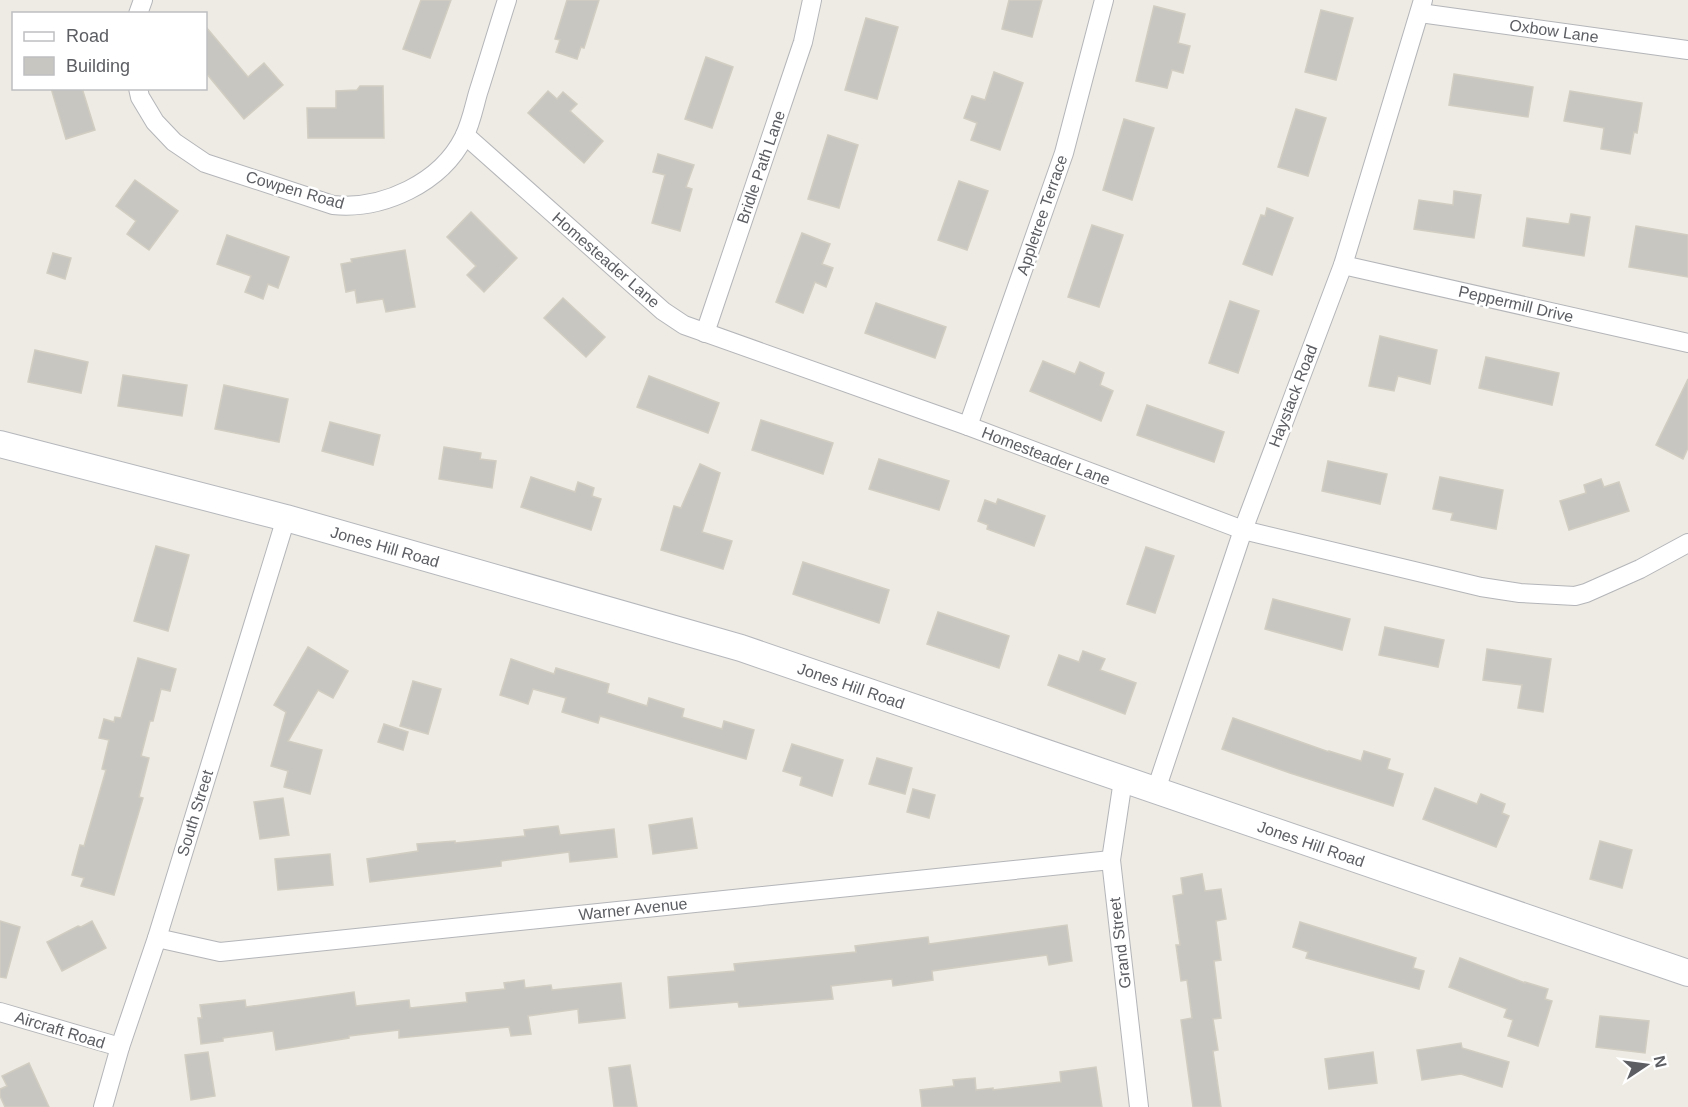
<svg xmlns="http://www.w3.org/2000/svg" width="1688" height="1107" viewBox="0 0 1688 1107" font-family="Helvetica,sans-serif">
	<rect width="100%" height="100%" fill="#edebe3"/>
	<g fill="#c8c6c0" stroke="#d1cdc2" stroke-width="1.5">
		<polygon points="421,0 451,0 430,58 403,49"/>
		<polygon points="567,0 599,0 584,48 581,47 577,59 556,52 560,40 555,39"/>
		<polygon points="1009,0 1042,0 1032,37 1002,29"/>
		<polygon points="1154,6 1185,14 1178,43 1190,46 1183,73 1172,70 1167,88 1136,81"/>
		<polygon points="1321,10 1353,18 1336,80 1305,72"/>
		<polygon points="866,18 898,27 877,99 845,90"/>
		<polygon points="206,27 248,77 264,63 283,85 244,119 206,73"/>
		<polygon points="706,57 733,67 712,128 685,119"/>
		<polygon points="994,72 1023,83 1000,150 971,140 977,123 964,118 972,96 985,100"/>
		<polygon points="1454,74 1533,87 1528,117 1449,105"/>
		<polygon points="360,86 383,86 384,138 308,138 307,108 336,108 336,91 357,90"/>
		<polygon points="51,88 82,88 95,130 66,139"/>
		<polygon points="548,91 557,99 563,92 577,104 570,111 603,141 584,163 528,113"/>
		<polygon points="1570,91 1642,103 1637,133 1634,132 1630,154 1601,149 1604,128 1564,121"/>
		<polygon points="1296,109 1326,118 1308,176 1278,167"/>
		<polygon points="1124,119 1154,128 1132,200 1103,190"/>
		<polygon points="828,135 858,145 839,208 808,199"/>
		<polygon points="658,154 694,165 686,187 692,189 680,231 652,223 665,175 653,172"/>
		<polygon points="135,180 178,211 149,250 127,234 136,221 116,206"/>
		<polygon points="959,181 988,191 967,250 938,240"/>
		<polygon points="1454,191 1481,195 1474,238 1414,229 1419,200 1453,205"/>
		<polygon points="1267,208 1293,218 1272,275 1243,264 1261,215 1265,216"/>
		<polygon points="471,212 517,258 484,292 467,275 476,266 447,237"/>
		<polygon points="1571,214 1590,217 1584,256 1523,246 1527,218 1569,224"/>
		<polygon points="1092,225 1123,235 1099,307 1068,297"/>
		<polygon points="1636,226 1688,235 1688,277 1629,267"/>
		<polygon points="802,233 830,244 822,264 833,268 826,287 815,282 803,313 776,302"/>
		<polygon points="227,235 289,257 278,288 268,284 263,299 245,292 251,276 217,264"/>
		<polygon points="405,250 415,307 386,312 383,299 357,303 355,290 346,292 341,264 352,262 351,259"/>
		<polygon points="53,253 71,258 65,279 47,273"/>
		<polygon points="563,298 605,337 586,357 544,318"/>
		<polygon points="1230,301 1259,311 1238,373 1209,363"/>
		<polygon points="876,303 946,327 935,358 865,333"/>
		<polygon points="1380,336 1437,350 1430,384 1398,376 1394,391 1369,386"/>
		<polygon points="35,350 88,362 81,393 28,382"/>
		<polygon points="1486,357 1559,373 1552,405 1479,388"/>
		<polygon points="1043,361 1075,374 1080,362 1104,373 1100,385 1113,391 1101,421 1030,391"/>
		<polygon points="123,375 187,385 182,416 118,406"/>
		<polygon points="649,376 719,403 708,433 637,407"/>
		<polygon points="1688,379 1688,448 1683,459 1656,445"/>
		<polygon points="224,385 288,399 279,442 215,429"/>
		<polygon points="1147,405 1224,432 1214,462 1137,435"/>
		<polygon points="761,420 833,443 823,474 752,450"/>
		<polygon points="330,422 380,435 373,465 322,451"/>
		<polygon points="444,447 481,453 480,459 496,461 492,488 439,479"/>
		<polygon points="879,459 949,481 939,510 869,489"/>
		<polygon points="1328,461 1387,474 1380,504 1322,491"/>
		<polygon points="700,464 720,473 702,532 732,541 723,569 661,550 674,506 681,508"/>
		<polygon points="531,477 575,492 578,482 594,488 592,496 601,499 591,530 521,507"/>
		<polygon points="1440,477 1503,490 1496,529 1451,520 1453,513 1433,509"/>
		<polygon points="1601,479 1604,487 1619,482 1629,511 1569,530 1560,501 1586,493 1584,485"/>
		<polygon points="998,499 1045,516 1034,546 987,529 988,525 978,521 985,500 996,504"/>
		<polygon points="156,546 189,555 168,631 134,621"/>
		<polygon points="1146,547 1174,556 1155,613 1127,604"/>
		<polygon points="803,562 889,590 879,623 793,594"/>
		<polygon points="1273,599 1350,619 1342,650 1265,629"/>
		<polygon points="938,612 1009,636 999,668 927,644"/>
		<polygon points="1385,627 1444,640 1438,667 1379,655"/>
		<polygon points="308,647 348,671 333,698 318,690 288,741 322,750 310,794 284,787 288,771 271,766 286,712 274,705"/>
		<polygon points="1487,649 1551,659 1543,712 1518,708 1522,685 1483,680"/>
		<polygon points="1083,651 1105,659 1100,670 1136,683 1125,714 1048,685 1059,655 1079,662"/>
		<polygon points="138,658 176,669 170,691 161,689 153,721 150,721 141,756 149,758 139,797 143,798 114,895 81,886 84,878 72,875 80,845 84,846 106,770 102,769 109,740 99,738 104,719 114,722 115,717 121,718"/>
		<polygon points="511,659 554,674 556,668 609,684 607,693 647,706 649,698 684,709 682,717 722,729 724,721 754,730 746,759 600,716 598,723 562,712 566,698 533,689 528,704 500,695"/>
		<polygon points="413,681 441,689 428,734 400,726"/>
		<polygon points="1233,718 1329,752 1329,751 1361,761 1364,751 1390,759 1387,769 1403,774 1393,806 1290,773 1222,749"/>
		<polygon points="384,724 408,732 403,750 378,742"/>
		<polygon points="792,744 843,760 832,796 800,785 802,777 783,771"/>
		<polygon points="877,758 912,768 905,794 869,784"/>
		<polygon points="1435,788 1477,804 1481,794 1505,804 1502,813 1509,816 1496,847 1423,819"/>
		<polygon points="913,789 935,795 929,818 907,812"/>
		<polygon points="283,798 289,835 260,839 254,802"/>
		<polygon points="692,818 697,848 653,854 649,825"/>
		<polygon points="558,826 560,835 614,829 617,857 570,862 569,852 501,861 501,866 370,882 367,859 418,851 417,844 455,841 455,843 525,836 524,830"/>
		<polygon points="1600,841 1632,850 1622,888 1590,879"/>
		<polygon points="330,854 333,885 278,890 275,859"/>
		<polygon points="1202,874 1205,891 1221,889 1226,919 1216,921 1221,960 1214,961 1221,1018 1213,1019 1218,1050 1213,1051 1221,1107 1193,1107 1181,1020 1192,1018 1187,980 1181,981 1176,945 1180,945 1173,896 1183,894 1181,878"/>
		<polygon points="0,921 20,927 6,978 0,977"/>
		<polygon points="92,921 106,948 62,971 47,942 78,926 81,927"/>
		<polygon points="1300,922 1416,958 1413,968 1424,971 1419,989 1306,958 1308,952 1293,947"/>
		<polygon points="1067,925 1072,961 1049,965 1047,955 932,971 933,980 893,986 892,979 831,986 833,999 739,1007 738,1002 670,1008 668,977 735,971 734,964 856,952 855,946 928,937 929,944"/>
		<polygon points="1460,958 1525,983 1525,982 1548,989 1545,999 1552,1001 1538,1046 1508,1036 1513,1020 1504,1017 1507,1009 1449,987"/>
		<polygon points="524,980 525,988 551,985 552,990 621,983 625,1018 579,1023 578,1009 528,1016 531,1034 511,1036 509,1027 399,1038 399,1030 349,1036 349,1038 276,1050 273,1031 223,1038 223,1041 201,1044 198,1018 202,1018 200,1005 245,1000 246,1007 354,992 356,1006 409,1000 410,1008 467,1002 466,993 505,989 504,983"/>
		<polygon points="1600,1016 1649,1021 1645,1053 1596,1047"/>
		<polygon points="1461,1043 1462,1048 1509,1062 1502,1087 1461,1074 1422,1080 1417,1050"/>
		<polygon points="208,1052 215,1096 191,1100 185,1055"/>
		<polygon points="1373,1052 1377,1083 1329,1089 1325,1059"/>
		<polygon points="29,1063 49,1107 5,1107 0,1096 0,1089 7,1086 2,1076"/>
		<polygon points="630,1065 637,1107 614,1107 609,1068"/>
		<polygon points="1096,1067 1102,1107 922,1107 920,1090 954,1086 953,1080 975,1078 976,1090 993,1088 993,1090 1061,1082 1060,1072"/>
	</g>
	<g fill="none" stroke-linecap="round" stroke-linejoin="round">
		<g stroke="#b4b5b9" stroke-width="20">
			<g id="minor">
				<polyline points="1420,13 1688,50"/>
				<polyline points="138,14 143,0"/>
				<path d="M 138,88 L 140,97 L 155,122 L 174,142 L 205,163 L 333,205 C 383,210 441,183 464,137 C 471,123 474,107 478,93 C 488,62 497,31 507,0"/>
				<polyline points="465,135 663,311 684,325 968,426 1243,530 1481,587 1520,593 1575,596 1586,593 1640,569 1688,543"/>
				<polyline points="1343,265 1688,343"/>
				<polyline points="705,333 803,42 812,0"/>
				<polyline points="968,426 1064,153 1104,0"/>
				<polyline points="1123,780 1111,860 1139,1107"/>
				<polyline points="1156,790 1243,530 1343,265 1423,0"/>
				<polyline points="157,938 220,952 1111,860"/>
				<polyline points="0,1012 120,1047"/>
				<polyline points="103,1107 120,1047 157,938 286,518"/>
			</g>
		</g>
		<g stroke="#b5b7bc" stroke-width="28">
			<polyline id="secondary" points="0,444 286,518 741,648 1688,973"/>
		</g>
		<use href="#minor" stroke="#fff" stroke-width="18"/>
		<use href="#secondary" stroke="#fff" stroke-width="26"/>
	</g>
	<g text-anchor="middle" dominant-baseline="central" stroke-width="5" stroke-linejoin="round" paint-order="stroke">
		<g font-size="16" fill="#5c5e63" stroke="#fff">
			<text transform="translate(1554 31) rotate(8)">Oxbow Lane</text>
			<text transform="translate(761 167) rotate(-71)">Bridle Path Lane</text>
			<text transform="translate(295 190) rotate(16)">Cowpen Road</text>
			<text transform="translate(1042 215) rotate(-71)">Appletree Terrace</text>
			<text transform="translate(606 260) rotate(41)">Homesteader Lane</text>
			<text transform="translate(1516 304) rotate(13)">Peppermill Drive</text>
			<text transform="translate(1293 396) rotate(-69)">Haystack Road</text>
			<text transform="translate(1046 456) rotate(21)">Homesteader Lane</text>
			<text transform="translate(385 547) rotate(16)">Jones Hill Road</text>
			<text transform="translate(851 686) rotate(19)">Jones Hill Road</text>
			<text transform="translate(195 813) rotate(-73)">South Street</text>
			<text transform="translate(1311 844) rotate(19)">Jones Hill Road</text>
			<text transform="translate(633 909) rotate(-6)">Warner Avenue</text>
			<text transform="translate(1120 943) rotate(-97)">Grand Street</text>
			<text transform="translate(60 1030) rotate(17)">Aircraft Road</text>
		</g>
	</g>
	<rect x="12" y="12" width="195" height="78" fill="#ffffff" stroke="#bebfc1" stroke-width="1.5"/>
	<rect x="24" y="32" width="30" height="9" fill="#ffffff" stroke="#bebfc1" stroke-width="1.5"/>
	<text x="66" y="42" font-size="18" fill="#5c5e63">Road</text>
	<rect x="24" y="57" width="30" height="18" fill="#c8c6c0" stroke="#bebfc1" stroke-width="1.5"/>
	<text x="66" y="72" font-size="18" fill="#5c5e63">Building</text>
	<g transform="translate(1646 1065) rotate(77)" stroke="#ffffff" stroke-width="4.5" paint-order="stroke">
	<path d="M0-4.5L10 22L0 15L-10 22Z" fill="#5c5e63"/>
	<text y="-9" font-size="16" font-weight="bold" text-anchor="middle" fill="#5c5e63">N</text>
	</g>
</svg>
